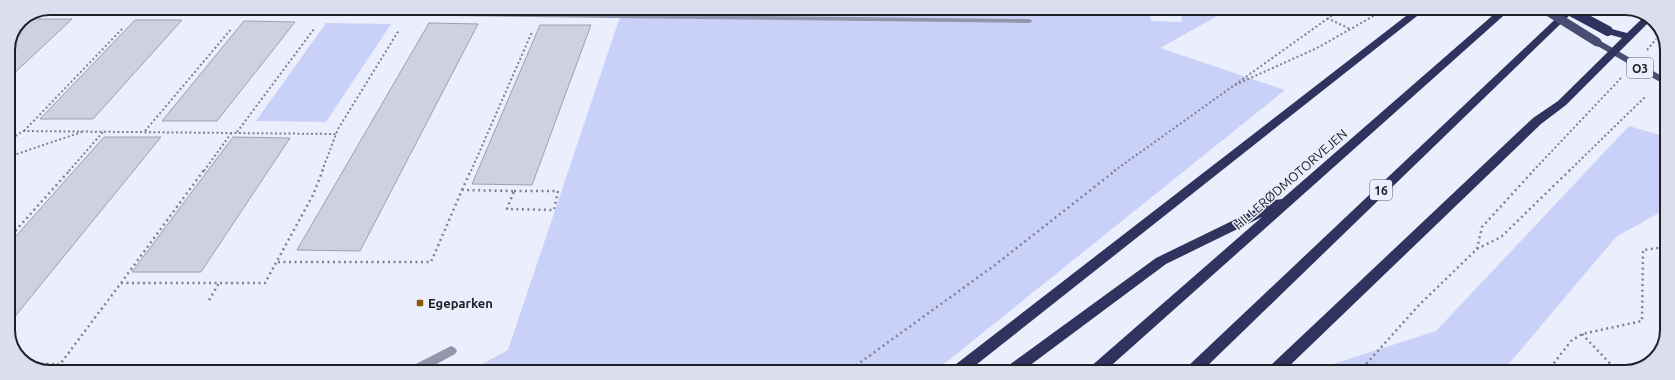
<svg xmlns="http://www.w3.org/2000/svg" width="1675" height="380" viewBox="0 0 1675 380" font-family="Ubuntu,sans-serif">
	<rect width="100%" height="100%" fill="#ebeefd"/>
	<g fill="#cad1f9">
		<polygon points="490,8 1146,9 1152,21 1181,22 1183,9 1230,9 1160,48 1285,90 934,372 469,371 508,350 622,11 489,11"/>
		<polygon points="326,23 391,24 326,122 256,121"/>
		<polygon points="1629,126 1667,137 1666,209 1616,237 1502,372 1308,372 1436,331"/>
	</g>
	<g fill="#cfd1e0" stroke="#9ea0ad">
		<polygon points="25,19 72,19 8,79 8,50 19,24"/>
		<polygon points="135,20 182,20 93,119 40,119"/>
		<polygon points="244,21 295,22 217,121 162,121"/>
		<polygon points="429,23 478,24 360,251 297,250"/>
		<polygon points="540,25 591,25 532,185 472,184"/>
		<polygon points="104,137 161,137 8,325 8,245"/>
		<polygon points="233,137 290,138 201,272 132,272"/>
	</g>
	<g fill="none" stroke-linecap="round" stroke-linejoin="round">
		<g stroke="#80828c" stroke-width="2" stroke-dasharray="2 2.5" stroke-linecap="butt">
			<polyline points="1324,9 1332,14"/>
			<polyline points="1327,18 1350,29"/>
			<polyline points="1647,50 1656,39"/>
			<polyline points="1235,85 1317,48 1386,9"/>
			<polyline points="24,131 123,28"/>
			<polyline points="145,131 232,28"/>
			<polyline points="237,132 314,29"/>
			<polyline points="8,141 23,131 336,134"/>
			<polyline points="8,157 82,132"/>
			<polyline points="69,171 103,132"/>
			<polyline points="204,171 232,132"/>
			<polyline points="322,171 338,129 399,30"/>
			<polyline points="471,171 532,32"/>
			<polyline points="1114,171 1341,9"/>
			<polyline points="1533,171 1622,77"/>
			<polyline points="1569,171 1646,96"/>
		</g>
		<g stroke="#80828c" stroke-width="2.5" stroke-dasharray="2 3.5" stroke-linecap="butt">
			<polyline points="462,190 471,170"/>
			<polygon points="514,191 558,191 554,210 507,209"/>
			<polyline points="8,239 70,170"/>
			<polyline points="1477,249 1482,227 1534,170"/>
			<polyline points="278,262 431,262 462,190 514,191"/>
			<polyline points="121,283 204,170"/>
			<polyline points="209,300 219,283"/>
			<polyline points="1582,334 1618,372"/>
			<polyline points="30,364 59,364"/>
			<polyline points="55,371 121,283 265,283 313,195 323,170"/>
			<polyline points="847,372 995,265 1116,170"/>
			<polyline points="1359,372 1419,305 1477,249 1501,237 1570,170"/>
			<polyline points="1547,372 1571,341 1582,334 1642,321 1643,250 1666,247"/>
		</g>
		<polygon fill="#9296ad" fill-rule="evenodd" points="50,8 1029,19 1033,21 1029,23 43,11"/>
		<polygon fill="#9296ad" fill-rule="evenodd" points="451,346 455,348 457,351 455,354 424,371 408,371 410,367"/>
		<polygon fill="#474d73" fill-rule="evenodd" points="1597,39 1667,79 1667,86 1594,44 1593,42 1594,40"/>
		<g fill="#2f335e" fill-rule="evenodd">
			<polygon points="1415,9 1426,9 967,372 949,372 951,368"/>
			<polygon points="1500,9 1511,9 1104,372 1087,372 1089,368 1262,217 1166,264 1021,372 1003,372 1005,368 1156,258 1275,200 1282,199"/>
			<polygon points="1566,9 1576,9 1201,372 1184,372 1186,368"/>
			<path d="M 1622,9 L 1633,9 L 1644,15 C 1638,17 1626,13 1622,9 Z"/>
			<polygon points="1645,16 1652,19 1566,105 1541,124 1283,372 1266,372 1268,368 1533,118 1558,101 1622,38 1604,33 1603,31 1604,29 1608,28 1627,33"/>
		</g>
		<polyline stroke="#80828c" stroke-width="2" stroke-dasharray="2 2.5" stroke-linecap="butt" points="1519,9 1525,13"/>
		<polyline stroke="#474d73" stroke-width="9" points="1544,9 1597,42"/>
		<polyline stroke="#2f335e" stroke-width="10" points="1567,9 1608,31"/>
	</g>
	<rect fill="#8d5709" stroke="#ebeefd" stroke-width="1.5" x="416" y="299" width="8" height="8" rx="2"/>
	<g text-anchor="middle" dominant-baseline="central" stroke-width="3" stroke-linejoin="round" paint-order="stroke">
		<g fill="#ebeefd" stroke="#5d5e66" stroke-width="1">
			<rect x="1627" y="58" width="26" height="20" rx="3"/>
			<rect x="1370" y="180" width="22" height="20" rx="3"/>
		</g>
		<g font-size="12" font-weight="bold" fill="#202126">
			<text x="1640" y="68">O3</text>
			<text x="1381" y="190">16</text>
		</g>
		<g font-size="13" fill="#202126" stroke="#ebeefd">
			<text transform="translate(1290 179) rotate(-41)">HILLERØDMOTORVEJEN</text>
		</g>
		<g font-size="13" font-weight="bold" fill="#202126" stroke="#ebeefd" text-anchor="start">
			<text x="428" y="303">Egeparken</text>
		</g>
	</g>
	<path d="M0 0H1675V380H0ZM50 15H1625A35 35 0 0 1 1660 50V330A35 35 0 0 1 1625 365H50A35 35 0 0 1 15 330V50A35 35 0 0 1 50 15Z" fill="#dbdeec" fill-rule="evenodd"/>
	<path fill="none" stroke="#202126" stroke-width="2" d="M50 15H1625A35 35 0 0 1 1660 50V330A35 35 0 0 1 1625 365H50A35 35 0 0 1 15 330V50A35 35 0 0 1 50 15Z"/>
</svg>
